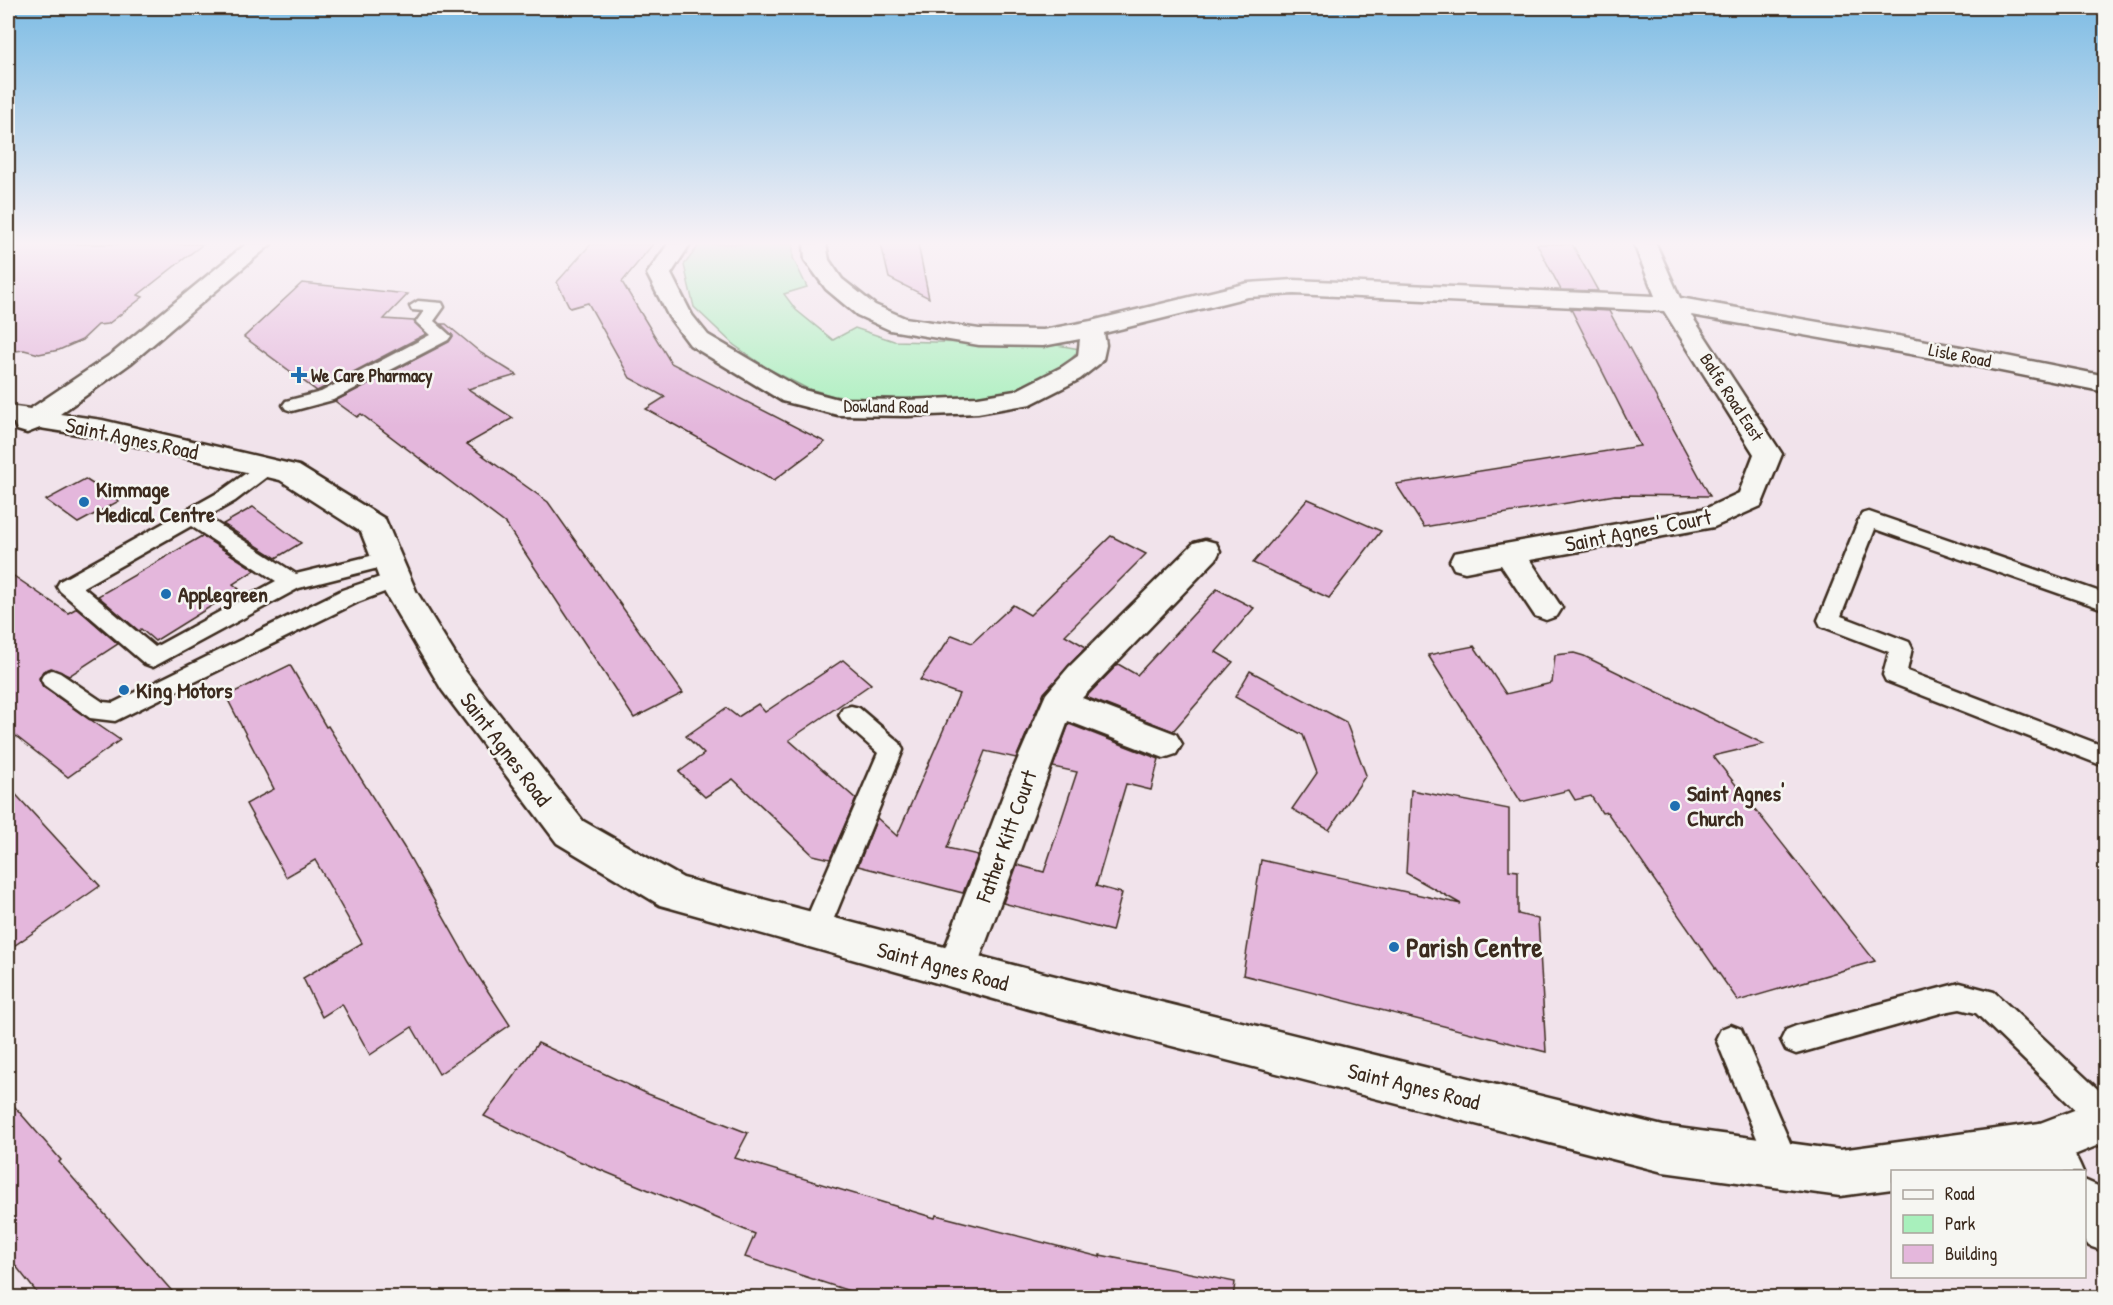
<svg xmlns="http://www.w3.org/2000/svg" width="2113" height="1305" viewBox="0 0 2113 1305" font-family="'Patrick Hand',sans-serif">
	<rect width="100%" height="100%" fill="#f1e3eb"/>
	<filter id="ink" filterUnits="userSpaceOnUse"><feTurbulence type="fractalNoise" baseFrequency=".0167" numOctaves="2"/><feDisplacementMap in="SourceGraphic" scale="12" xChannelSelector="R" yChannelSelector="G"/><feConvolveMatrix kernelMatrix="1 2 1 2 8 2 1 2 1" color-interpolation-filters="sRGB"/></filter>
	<g filter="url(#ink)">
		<polygon fill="#a8f0bc" stroke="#728d6d" stroke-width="1.5" points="700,244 793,244 793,258 807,287 784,294 796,310 833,340 855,328 894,341 1057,345 1080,349 1065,366 1040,381 1000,397 868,400 834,396 806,388 767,368 734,345 694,307 684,265"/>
		<g fill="#e4b7dc" stroke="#3b2a1e" stroke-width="1.5">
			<polygon points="8,244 203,244 138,295 143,297 108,324 98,325 82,340 59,350 39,354 24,350 8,352"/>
			<polygon points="591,244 653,244 622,282 671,363 825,442 774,480 646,409 665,397 630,378 588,303 570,308 557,282"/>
			<polygon points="881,244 918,244 929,298 889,278"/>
			<polygon points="1537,244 1572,244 1598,291 1561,290"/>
			<polygon points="302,283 408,294 384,319 414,321 426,334 317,391 244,337"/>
			<polygon points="1571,309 1609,311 1710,496 1615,495 1424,527 1396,484 1640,446"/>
			<polygon points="441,324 446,324 481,353 517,375 468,389 513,418 467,444 548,502 683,693 634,718 506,524 361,414 357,417 335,401 449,342 453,336"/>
			<polygon points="85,479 119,501 78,523 46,500"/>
			<polygon points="1308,499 1381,531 1329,598 1253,563"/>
			<polygon points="253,507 301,543 276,558 223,524"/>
			<polygon points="202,536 255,570 233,584 239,589 155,641 141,629 139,631 98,596"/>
			<polygon points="1111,536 1146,554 1065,635 1086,647 1044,693 1016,758 985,751 947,848 978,855 963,893 858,866 877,818 897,836 959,694 920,680 952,635 972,643 1013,605 1030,615"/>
			<polygon points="8,572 68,613 77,608 118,644 69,676 51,668 43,671 39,678 43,687 120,740 68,777 8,730"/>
			<polygon points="1217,589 1254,608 1216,652 1233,662 1173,731 1086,697 1118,664 1137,675"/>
			<polygon points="1474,646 1506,694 1552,683 1555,655 1574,653 1584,656 1764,744 1713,756 1875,961 1738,1001 1607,812 1602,813 1591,796 1575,800 1569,790 1521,802 1428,655"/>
			<polygon points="843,660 871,684 789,740 856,799 830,859 813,855 733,779 705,797 679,772 704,754 686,736 726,708 738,717 758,704 765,712"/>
			<polygon points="290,665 326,727 328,726 405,849 469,962 510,1025 439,1074 412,1027 370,1055 342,1004 322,1017 303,978 362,943 315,860 286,877 246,804 274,789 226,696"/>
			<polygon points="1250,671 1346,722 1366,775 1329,830 1292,809 1317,773 1303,735 1235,697"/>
			<polygon points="1069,724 1159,759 1151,790 1126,784 1096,886 1122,893 1112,931 1003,903 1017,865 1044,872 1077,772 1053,767"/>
			<polygon points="8,786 100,886 8,950"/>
			<polygon points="1411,790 1509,809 1509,870 1518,871 1518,914 1538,919 1546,1052 1243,975 1261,860 1461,904 1406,873"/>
			<polygon points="538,1043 648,1094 748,1133 735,1158 935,1218 936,1215 1100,1257 1100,1255 1235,1282 1233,1298 871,1298 745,1257 755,1234 562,1154 484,1116"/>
			<polygon points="8,1099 61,1160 59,1162 178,1298 41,1298 8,1256"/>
		</g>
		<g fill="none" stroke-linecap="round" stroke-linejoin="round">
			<g stroke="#3b2a1e" stroke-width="5">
				<g id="lane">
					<polygon points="418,301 442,303 444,307 434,321 451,336 448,340 333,400 292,411 286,409 283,405 286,401 321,392 430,335 416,322 424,311 412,310 410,306"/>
					<path d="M 266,462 L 273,464 L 276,468 L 273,472 L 235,501 L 207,517 L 296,574 L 387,552 L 394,554 L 397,559 L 394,564 L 299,588 L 153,667 L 145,664 L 60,591 L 57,586 L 60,581 L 221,491 L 259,464 ZM 191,526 L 276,581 L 155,647 L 83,587 Z"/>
					<polygon points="1869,512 2106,594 2106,610 1875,529 1841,616 1909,642 1912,648 1907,671 2106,747 2106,767 1886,681 1883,675 1889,652 1821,626 1818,620 1859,519 1862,514"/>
					<polygon points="395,572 403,575 406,580 403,585 358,602 115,721 90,718 44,685 41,679 44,673 52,670 60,673 103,702 113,703 342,590"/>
					<polygon points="851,706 859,708 900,743 903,750 825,940 815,943 805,940 801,931 878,753 843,722 839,715 843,708"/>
					<polygon points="1960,983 1994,992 2106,1097 2106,1133 2095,1129 1976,1013 1960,1009 1944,1012 1796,1054 1786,1050 1781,1040 1786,1030 1796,1026"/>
					<polygon points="1731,1025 1741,1029 1800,1166 1795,1177 1784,1182 1773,1177 1716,1039 1721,1029"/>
				</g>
			</g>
			<g stroke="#3b2a1e" stroke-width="5">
				<g id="street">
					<polygon points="668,244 690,244 671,274 692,315 708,335 800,389 838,399 907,400 978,397 1015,391 1062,367 1078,356 1080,339 1043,346 979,345 890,330 857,315 826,289 805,260 804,244 826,244 829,260 842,279 875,305 905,318 979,329 1043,330 1091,321 1248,283 1294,280 1655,296 1634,244 1656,244 1680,298 1961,347 2106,376 2106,392 1961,363 1691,315 1782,454 1761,506 1714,527 1530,560 1562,608 1557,616 1546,620 1535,616 1501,565 1465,572 1454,569 1450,561 1454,553 1707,508 1739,493 1754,454 1664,311 1294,294 1248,297 1104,333 1106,345 1103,359 1099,364 1080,379 1031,404 978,413 907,416 838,415 782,401 690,345 669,317 647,274"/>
					<polygon points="1205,540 1216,543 1220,551 1216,559 1082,698 1176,734 1182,744 1176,754 1164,758 1068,721 971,982 957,988 943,982 937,969 1010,777 1046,694 1069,667 1194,543"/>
					<path d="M 2040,1123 C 2062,1132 2074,1150 2083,1172 L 2031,1172 L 2017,1146 L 2024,1130 Z"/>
					<polygon points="2084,1180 2100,1187 2106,1192 2106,1252 2089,1246 2084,1240"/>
				</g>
			</g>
			<g stroke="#3b2a1e" stroke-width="5">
				<polygon id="secondary" points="246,244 271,244 131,363 60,414 102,420 299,466 385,519 416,591 466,672 583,821 683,878 1047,974 1663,1126 1840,1150 2040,1123 2106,1098 2106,1142 2040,1169 2019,1172 1892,1172 1892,1189 1840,1196 1663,1172 1047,1014 660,905 557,843 442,690 385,593 361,532 280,480 102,438 40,428 27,433 17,430 14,423 8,422 8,406 30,409 113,353"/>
			</g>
			<use href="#lane" fill="#f6f6f2" fill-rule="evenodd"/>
			<use href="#street" fill="#f6f6f2" fill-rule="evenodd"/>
			<use href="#secondary" fill="#f6f6f2" fill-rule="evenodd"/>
		</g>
	</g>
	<linearGradient id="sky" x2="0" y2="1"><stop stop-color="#7dbce4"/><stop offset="0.57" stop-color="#f9f2f6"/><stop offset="1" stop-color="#f9f2f6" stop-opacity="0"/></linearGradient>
	<rect width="2113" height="427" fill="url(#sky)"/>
	<g fill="#1f6fb2" stroke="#f6f6f2" stroke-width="2">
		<path d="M296 366h6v6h6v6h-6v6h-6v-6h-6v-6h6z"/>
		<circle cx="84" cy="502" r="6"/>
		<circle cx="166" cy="594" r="6"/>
		<circle cx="124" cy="690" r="6"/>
		<circle cx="1675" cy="806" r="6"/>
		<circle cx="1394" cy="947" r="6"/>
	</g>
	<g text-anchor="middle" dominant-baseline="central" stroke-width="5" stroke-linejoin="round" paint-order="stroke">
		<g font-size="18" fill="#3b2a1e" stroke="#f6f6f2">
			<text transform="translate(1960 355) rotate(11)">Lisle Road</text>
			<text transform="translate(1732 397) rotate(57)">Balfe Road East</text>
			<text transform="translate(886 406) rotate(1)">Dowland Road</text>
		</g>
		<g font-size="18" font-weight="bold" fill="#3b2a1e" stroke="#f6f6f2" text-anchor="start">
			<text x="311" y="375">We Care Pharmacy</text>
		</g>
		<g font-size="22" fill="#3b2a1e" stroke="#f6f6f2">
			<text transform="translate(132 438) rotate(12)">Saint Agnes Road</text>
			<text transform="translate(1638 530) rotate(-11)">Saint Agnes' Court</text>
			<text transform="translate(506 749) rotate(53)">Saint Agnes Road</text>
			<text transform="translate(1006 836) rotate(-70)">Father Kitt Court</text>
			<text transform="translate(943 966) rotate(15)">Saint Agnes Road</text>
			<text transform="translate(1414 1086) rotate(14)">Saint Agnes Road</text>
		</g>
		<g font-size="22" font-weight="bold" fill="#3b2a1e" stroke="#f6f6f2" text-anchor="start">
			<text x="96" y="489">Kimmage<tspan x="96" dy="25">Medical Centre</tspan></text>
			<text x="178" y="594">Applegreen</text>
			<text x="136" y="690">King Motors</text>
			<text x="1687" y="793">Saint Agnes'<tspan x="1687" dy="25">Church</tspan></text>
		</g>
		<g font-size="27" font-weight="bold" fill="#3b2a1e" stroke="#f6f6f2" text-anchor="start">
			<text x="1406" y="947">Parish Centre</text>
		</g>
	</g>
	<rect width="2113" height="1305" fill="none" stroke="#f6f6f2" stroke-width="30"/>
	<rect x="15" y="15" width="2083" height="1275" fill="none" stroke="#3b2a1e" stroke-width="2" filter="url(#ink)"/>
	<rect x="1891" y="1170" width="195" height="108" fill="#f6f6f2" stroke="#aba49d" stroke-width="1.5"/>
	<rect x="1903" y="1190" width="30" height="9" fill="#f6f6f2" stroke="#aba49d" stroke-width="1.5"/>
	<text x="1945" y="1200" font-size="18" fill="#3b2a1e">Road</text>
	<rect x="1903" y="1215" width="30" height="18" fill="#a8f0bc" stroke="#aba49d" stroke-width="1.5"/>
	<text x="1945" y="1230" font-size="18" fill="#3b2a1e">Park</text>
	<rect x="1903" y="1245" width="30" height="18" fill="#e4b7dc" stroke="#aba49d" stroke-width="1.5"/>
	<text x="1945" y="1260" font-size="18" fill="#3b2a1e">Building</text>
</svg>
